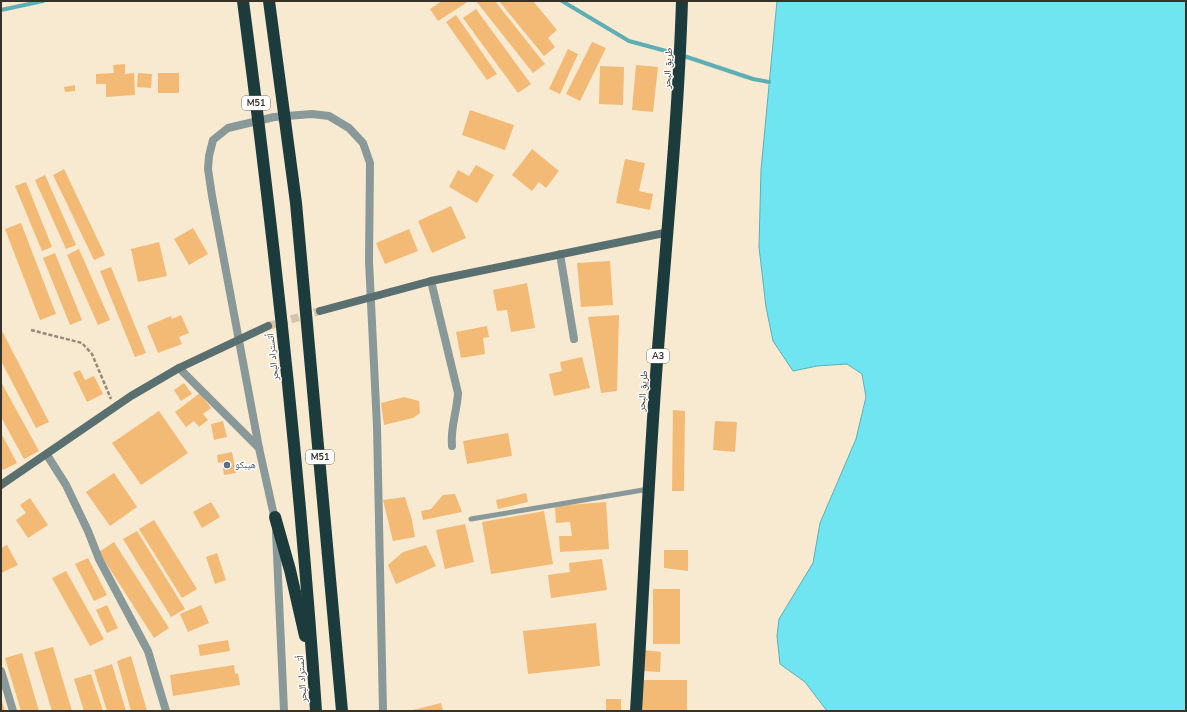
<svg xmlns="http://www.w3.org/2000/svg" width="1187" height="712" viewBox="0 0 1187 712" font-family="'Nunito Sans','Noto Naskh Arabic',sans-serif">
	<rect width="100%" height="100%" fill="#f8ead0"/>
	<polygon fill="#6ee5f1" stroke="#5eafb5" points="777,1 1186,1 1186,711 827,711 805,682 780,664 777,636 779,619 813,563 820,523 856,439 866,397 862,374 847,364 817,366 793,371 773,341 766,307 759,247 761,170"/>
	<g fill="none" stroke-linecap="round" stroke-linejoin="round">
		<g stroke="#5eafb5" stroke-width="4">
			<polyline points="562,1 629,41 681,55 753,79 769,82"/>
			<polyline points="1,10 43,1"/>
		</g>
	</g>
	<g fill="#f2ba75">
		<polygon points="442,1 469,1 438,21 430,9"/>
		<polygon points="476,1 495,1 545,64 533,73"/>
		<polygon points="499,1 533,1 557,30 548,38 555,47 544,56"/>
		<polygon points="476,9 531,84 518,93 463,18"/>
		<polygon points="456,15 497,74 487,80 446,22"/>
		<polygon points="592,42 606,48 580,101 566,94"/>
		<polygon points="568,49 578,54 560,94 549,89"/>
		<polygon points="125,64 125,74 134,73 135,95 106,97 106,84 96,84 96,74 114,73 113,65"/>
		<polygon points="636,65 658,67 653,112 632,110"/>
		<polygon points="600,66 624,67 623,105 599,104"/>
		<polygon points="138,73 152,74 151,88 137,87"/>
		<rect x="158" y="73" width="21" height="20"/>
		<polygon points="75,85 75,91 65,92 64,87"/>
		<polygon points="470,110 514,125 505,150 462,135"/>
		<polygon points="532,149 559,171 546,188 539,182 532,191 512,175"/>
		<polygon points="625,159 645,163 639,191 653,194 650,210 616,203"/>
		<polygon points="476,165 494,175 477,203 449,187 458,170 469,176"/>
		<polygon points="64,169 105,255 94,260 53,175"/>
		<polygon points="45,175 76,245 66,249 35,180"/>
		<polygon points="26,182 52,247 42,251 15,186"/>
		<polygon points="451,206 466,238 432,253 418,221"/>
		<polygon points="21,223 56,314 40,320 5,229"/>
		<polygon points="193,228 208,254 189,265 174,239"/>
		<polygon points="409,229 418,251 385,264 376,243"/>
		<polygon points="159,242 167,276 138,282 131,249"/>
		<polygon points="79,249 110,320 98,325 67,255"/>
		<polygon points="55,253 82,320 70,325 43,258"/>
		<polygon points="610,261 613,305 581,307 577,263"/>
		<polygon points="111,267 146,353 135,357 100,271"/>
		<polygon points="527,283 535,328 511,332 507,310 497,311 493,290"/>
		<polygon points="181,315 189,333 179,337 182,344 158,353 147,326 171,316 172,319"/>
		<polygon points="619,315 617,391 601,393 588,317"/>
		<polygon points="487,326 489,337 483,338 485,354 461,358 456,332"/>
		<polygon points="1,329 49,422 36,428 1,361"/>
		<polygon points="582,357 590,388 554,396 549,374 562,371 560,362"/>
		<polygon points="80,370 85,380 94,376 103,394 87,402 73,373"/>
		<polygon points="1,382 39,451 24,459 1,417"/>
		<polygon points="184,383 192,394 181,401 174,390"/>
		<polygon points="200,393 211,408 203,414 208,420 199,427 194,421 186,427 175,412"/>
		<polygon points="404,397 419,401 420,413 413,418 384,425 381,403"/>
		<polygon points="673,410 685,411 684,491 672,491"/>
		<polygon points="159,411 188,453 141,485 112,443"/>
		<polygon points="223,421 227,437 214,440 211,424"/>
		<polygon points="715,421 737,422 735,452 713,450"/>
		<polygon points="1,433 17,463 3,470 1,466"/>
		<polygon points="508,433 512,456 467,464 463,441"/>
		<polygon points="232,452 236,473 224,475 222,462 218,463 217,455"/>
		<polygon points="114,473 137,507 110,526 86,492"/>
		<polygon points="526,493 528,502 498,509 496,500"/>
		<polygon points="455,494 462,512 423,520 421,511 431,509 443,495"/>
		<polygon points="405,497 412,520 415,537 393,541 383,500"/>
		<polygon points="30,498 48,525 28,538 16,520 26,513 20,505"/>
		<polygon points="211,502 220,517 202,528 193,512"/>
		<polygon points="606,502 609,549 560,552 559,536 572,536 570,522 556,523 555,506"/>
		<polygon points="544,511 553,564 491,574 482,522"/>
		<polygon points="154,520 197,589 182,598 139,529"/>
		<polygon points="465,524 474,562 445,569 436,530"/>
		<polygon points="137,531 185,609 171,617 123,539"/>
		<polygon points="114,542 169,628 154,638 99,552"/>
		<polygon points="7,545 18,565 1,573 1,548"/>
		<polygon points="426,545 436,566 396,584 388,565 403,552"/>
		<polygon points="664,550 688,550 688,571 664,568"/>
		<polygon points="217,553 226,580 215,584 206,557"/>
		<polygon points="88,558 107,595 94,601 75,564"/>
		<polygon points="602,559 607,590 551,598 548,575 570,572 569,563"/>
		<polygon points="66,571 104,639 90,646 52,578"/>
		<rect x="653" y="589" width="27" height="55"/>
		<polygon points="107,605 118,628 107,633 96,610"/>
		<polygon points="201,605 209,623 188,632 180,614"/>
		<polygon points="596,623 600,666 528,674 523,631"/>
		<polygon points="228,640 230,651 200,656 198,645"/>
		<polygon points="53,647 72,711 52,711 34,652"/>
		<polygon points="644,650 661,652 660,672 643,671"/>
		<polygon points="22,653 39,711 21,711 5,658"/>
		<polygon points="131,656 147,711 131,711 117,661"/>
		<polygon points="112,664 126,711 107,711 94,670"/>
		<polygon points="234,665 235,674 238,673 240,685 173,696 170,675"/>
		<polygon points="91,674 103,711 84,711 74,679"/>
		<polygon points="642,680 687,680 687,711 641,711"/>
		<polygon points="1,698 5,711 1,711"/>
		<rect x="606" y="699" width="15" height="12"/>
		<polygon points="441,703 443,711 413,711 413,710"/>
	</g>
	<g fill="none" stroke-linecap="round" stroke-linejoin="round">
		<polyline stroke="#d1c5ae" stroke-width="8" stroke-dasharray="8 4" stroke-linecap="butt" points="268,326 320,311"/>
		<polyline stroke="#948a79" stroke-width="2.5" stroke-dasharray="4 2" stroke-linecap="butt" points="31,330 82,343 92,354 111,399"/>
		<polyline stroke="#899898" stroke-width="5" points="471,519 649,489"/>
		<g stroke="#899898" stroke-width="8">
			<polyline points="560,254 574,339"/>
			<path d="M 431,281 L 458,393 C 457,412 450,428 452,446"/>
			<polyline points="179,368 259,448"/>
			<polyline points="47,455 66,485 88,531 99,559 148,651 166,711"/>
			<polyline points="275,520 259,448 212,196 208,169 209,156 213,140 228,128 274,117 312,114 329,116 349,128 363,143 370,163 369,261 377,427 383,711"/>
			<polyline points="276,532 284,711"/>
			<polyline points="1,671 13,711"/>
		</g>
		<g stroke="#5a6f70" stroke-width="8">
			<polyline points="320,311 431,281 669,232"/>
			<polyline points="1,485 131,396 179,368 268,326"/>
		</g>
		<g stroke="#1c3b3d" stroke-width="12">
			<path d="M 243,1 C 274,237 300,473 316,711"/>
			<polyline points="269,1 296,203 342,711"/>
			<polyline points="275,517 290,570 305,636"/>
			<path d="M 636,711 C 643,599 648,487 656,375 C 665,251 678,126 682,1"/>
		</g>
	</g>
	<circle fill="#5c6f8a" stroke="#fff" stroke-width="1.5" cx="227" cy="465" r="4"/>
	<g text-anchor="middle" dominant-baseline="central" stroke-width="3" stroke-linejoin="round" paint-order="stroke">
		<g fill="#fff" stroke="#737068" stroke-width="1">
			<rect x="242" y="96" width="28" height="14" rx="3"/>
			<rect x="647" y="349" width="22" height="14" rx="3"/>
			<rect x="306" y="450" width="28" height="14" rx="3"/>
		</g>
		<g font-size="9" font-weight="bold" fill="#373228">
			<text x="256" y="103">M51</text>
			<text x="658" y="356">A3</text>
			<text x="320" y="457">M51</text>
		</g>
		<g font-size="10" fill="#373228" stroke="#fff">
			<text transform="translate(668 68) rotate(-87)">طريق البحر</text>
			<text transform="translate(273 357) rotate(-96)">أتستراد البحر</text>
			<text transform="translate(643 391) rotate(-86)">طريق البحر</text>
			<text transform="translate(302 679) rotate(-94)">أتستراد البحر</text>
		</g>
		<g font-size="10" fill="#4e5e75" stroke="#fff" text-anchor="start">
			<text x="235" y="465">هيبكو</text>
		</g>
	</g>
	<rect width="1187" height="712" fill="none" stroke="#373228" stroke-width="4"/>
</svg>
